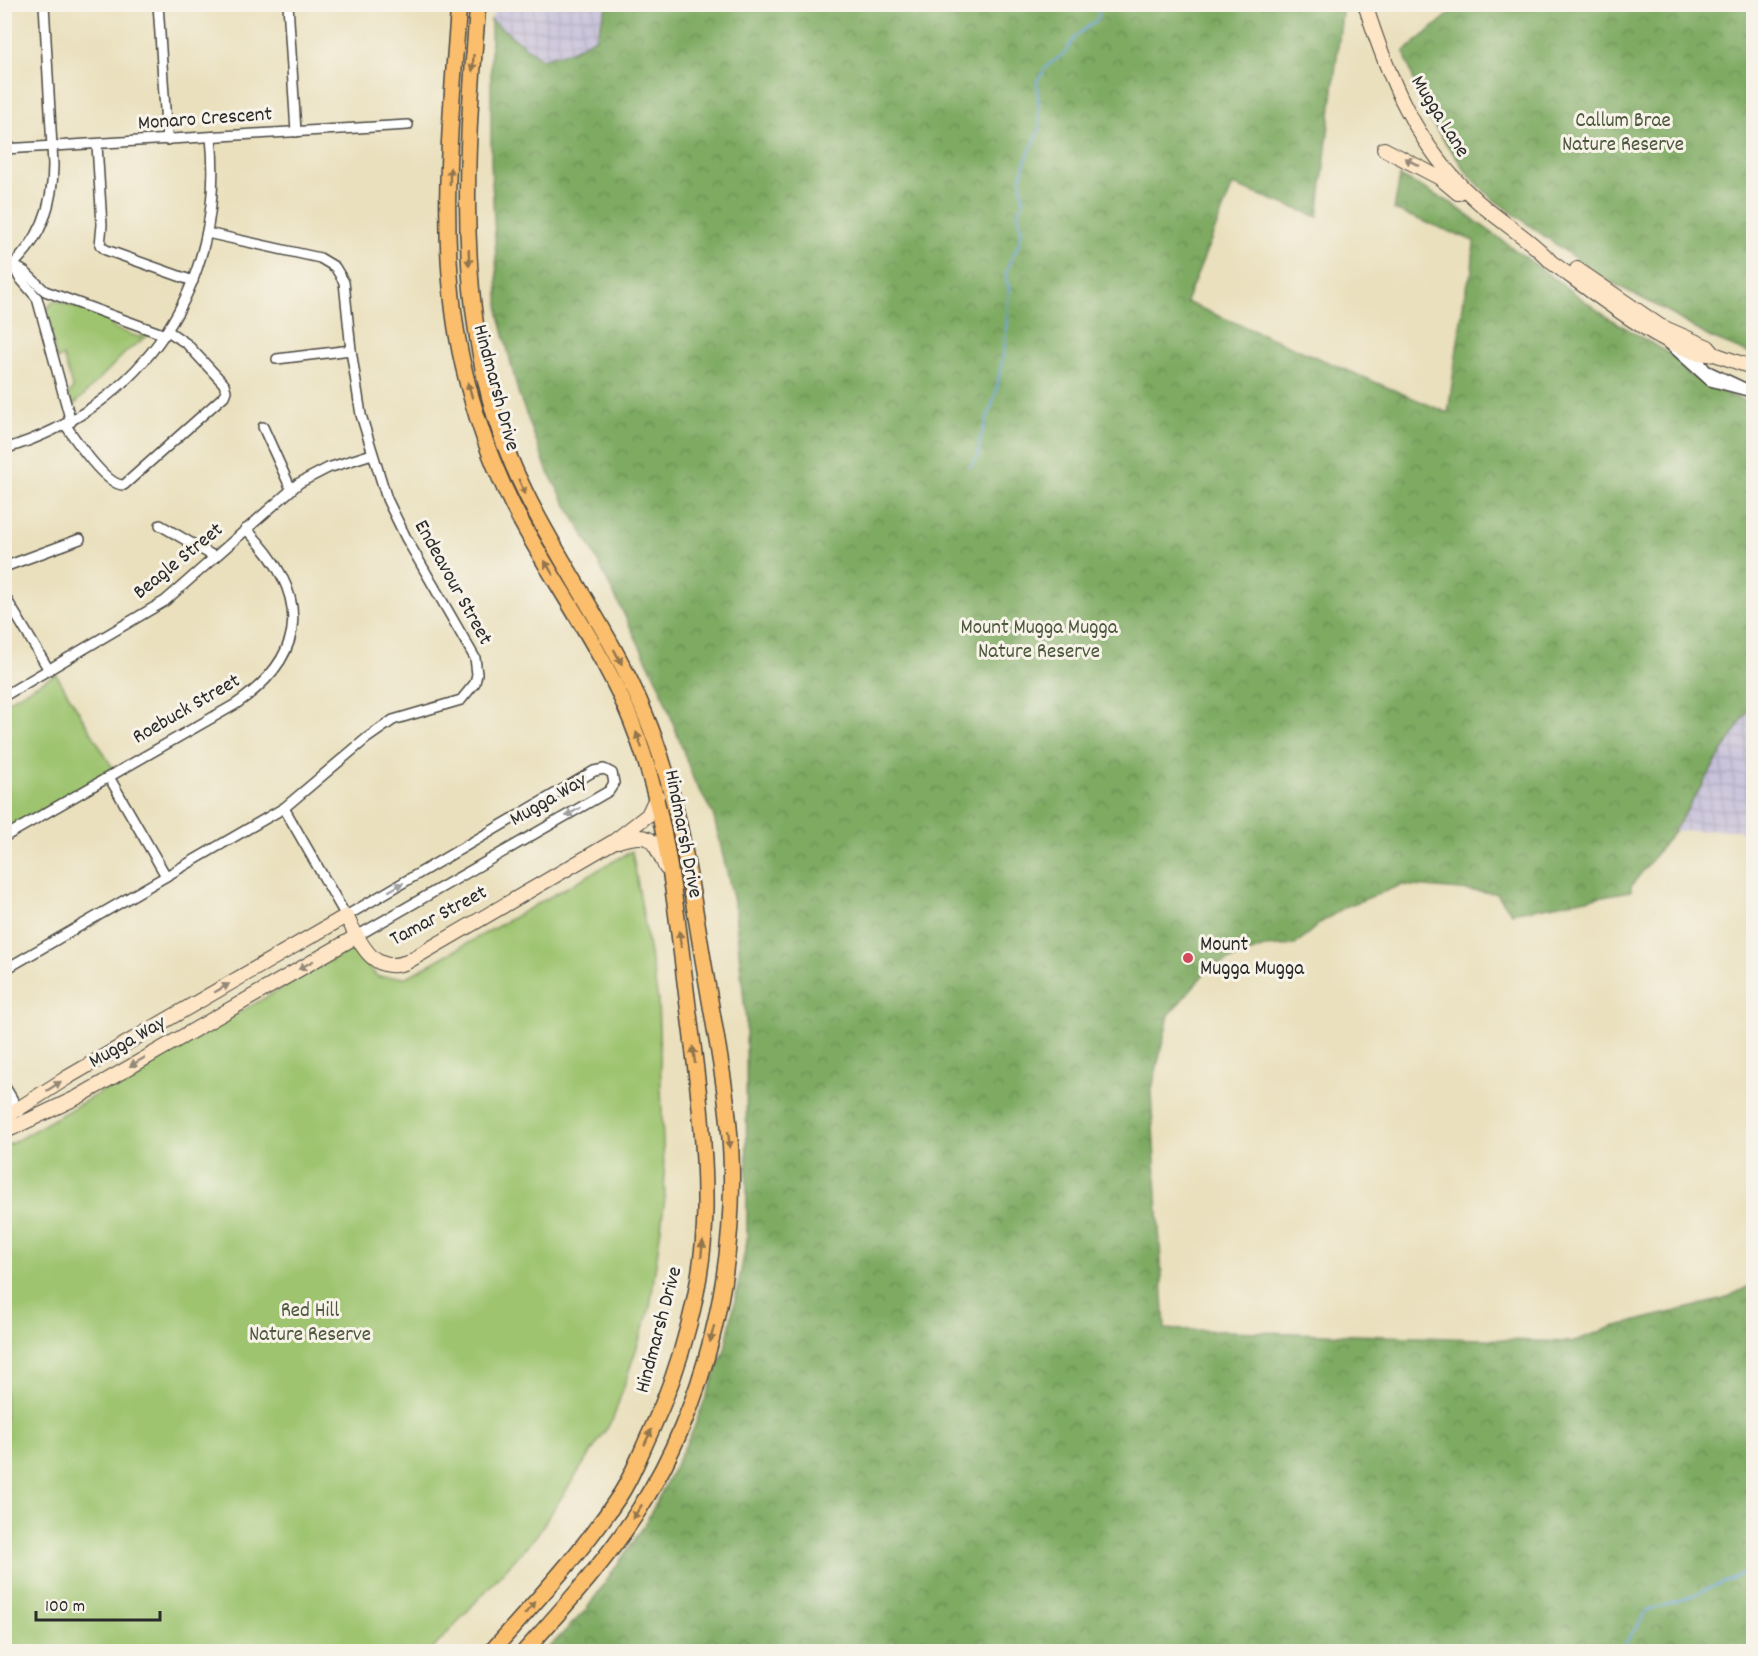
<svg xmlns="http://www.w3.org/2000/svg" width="1758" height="1656" viewBox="0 0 1758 1656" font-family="Dekko,sans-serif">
	<defs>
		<pattern id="industrial-grid" width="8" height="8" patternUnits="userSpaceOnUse" patternTransform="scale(1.5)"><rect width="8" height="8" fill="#c6c0da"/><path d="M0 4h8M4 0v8" fill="none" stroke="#aaa5bb"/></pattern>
		<pattern id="forest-crowns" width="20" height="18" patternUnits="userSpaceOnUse" patternTransform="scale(1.5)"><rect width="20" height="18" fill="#7eaa62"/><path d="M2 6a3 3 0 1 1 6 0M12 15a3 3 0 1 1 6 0" fill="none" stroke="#678b51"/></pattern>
	</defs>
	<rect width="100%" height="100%" fill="#f7f3e8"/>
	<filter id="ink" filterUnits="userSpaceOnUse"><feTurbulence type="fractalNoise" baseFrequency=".0167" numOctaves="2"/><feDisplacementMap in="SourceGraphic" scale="12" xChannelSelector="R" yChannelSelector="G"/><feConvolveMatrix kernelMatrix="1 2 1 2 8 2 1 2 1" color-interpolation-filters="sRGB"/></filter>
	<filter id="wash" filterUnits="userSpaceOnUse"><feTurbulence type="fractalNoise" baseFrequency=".008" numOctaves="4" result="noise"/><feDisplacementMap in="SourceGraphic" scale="24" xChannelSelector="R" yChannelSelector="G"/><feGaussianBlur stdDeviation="1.35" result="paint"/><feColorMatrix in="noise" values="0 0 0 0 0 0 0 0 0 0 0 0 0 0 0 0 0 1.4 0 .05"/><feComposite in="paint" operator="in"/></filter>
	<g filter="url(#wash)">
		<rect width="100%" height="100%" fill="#eae0bd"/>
		<g fill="url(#industrial-grid)">
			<polygon points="496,5 607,5 596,38 571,51 541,59 491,20"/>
			<polygon points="1753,702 1753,838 1737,830 1674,831"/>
		</g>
		<g fill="url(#forest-crowns)" stroke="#546a46" stroke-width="1.5">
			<polygon points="607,5 1343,5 1318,217 1233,185 1186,302 1448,413 1465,291 1472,271 1474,241 1394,210 1400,176 1451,203 1607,317 1675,357 1686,373 1708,386 1753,404 1753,702 1674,831 1631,886 1631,891 1512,913 1496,893 1401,885 1345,907 1320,923 1295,945 1264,947 1209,968 1169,1015 1151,1093 1165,1329 1572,1342 1613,1327 1724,1299 1753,1284 1753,1651 545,1651 586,1610 644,1526 693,1430 725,1349 747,1241 746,1021 734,902 713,814 694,781 660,687 591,548 547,470 518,392 499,315 491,162 491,20 541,59 571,51 596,38"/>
			<polygon points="1460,5 1753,5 1753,355 1709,337 1663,309 1601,277 1489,196 1465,170 1426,115 1404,52"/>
		</g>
		<g fill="#9ec46f" stroke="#64784d" stroke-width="1.5">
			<polygon points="54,300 111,318 113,328 141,338 143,331 149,335 127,351 73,406 67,395 73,389 63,356 57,360 45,312"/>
			<polygon points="56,674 114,770 11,828 4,817 4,703"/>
			<polygon points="632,851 658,1000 665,1198 650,1308 613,1419 536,1536 431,1651 5,1651 5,1147 350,949 378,977 407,977"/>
		</g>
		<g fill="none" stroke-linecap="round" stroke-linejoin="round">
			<g stroke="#6da5dc" stroke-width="2">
				<path d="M 970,467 L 979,455 L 980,439 L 996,393 L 1005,345 L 1009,288 C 999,268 1018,255 1021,235 C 1022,228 1019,219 1018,212 L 1023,204 L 1021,178 L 1025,161 L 1040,130 L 1037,81 L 1047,66 L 1064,54 L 1076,36 L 1098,19 L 1099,4"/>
				<polyline points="1619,1652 1648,1611 1684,1599 1754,1569"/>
			</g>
		</g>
	</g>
	<g filter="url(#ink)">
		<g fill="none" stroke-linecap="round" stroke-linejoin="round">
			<g stroke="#484641" stroke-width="12">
				<g id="street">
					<polyline points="158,4 167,140"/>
					<polyline points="288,4 296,132"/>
					<polyline points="97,145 102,225 100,245 106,250 193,281"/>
					<polyline points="4,149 408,125"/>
					<polyline points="13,265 25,272 45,291 165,335"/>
					<polyline points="13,265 19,277 37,298 71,422"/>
					<path d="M 4,272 C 39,245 53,208 53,165 L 44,4"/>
					<polyline points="1670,345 1710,381 1751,392"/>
					<polyline points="1689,348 1706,370 1749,390"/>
					<polyline points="277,359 351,350"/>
					<path d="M 65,424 C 74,438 107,487 124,485 L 224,396 L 226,391 L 224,384 L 187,344 L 168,331"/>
					<polyline points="263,427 291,489"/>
					<path d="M 4,449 C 145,407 226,283 211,137"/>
					<polyline points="160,525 215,557"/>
					<polyline points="4,567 80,539"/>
					<polyline points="4,595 49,670"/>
					<polyline points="4,696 165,601 299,483 328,468 372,454"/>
					<polyline points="109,777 166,876"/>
					<polyline points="284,808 346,916 594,771 604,769 612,773 614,783 609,791 357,936"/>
					<path d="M 4,837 L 236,704 C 312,652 308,591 246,529"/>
					<polyline points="4,970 284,808 367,738 393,720 461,700 475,683 477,674 475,658 406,538 387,499 361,415 351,350 344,282 335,267 320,258 207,233"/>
					<polyline points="4,1085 20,1112"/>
				</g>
			</g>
			<g stroke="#484641" stroke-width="16">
				<g id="secondary">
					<path d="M 1365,4 C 1388,77 1416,146 1474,198 C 1498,221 1529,237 1551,262 C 1584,285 1676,360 1714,354"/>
					<polyline points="1384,149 1440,178 1458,193"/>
					<polyline points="1577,269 1660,326 1708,347 1714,354 1754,368"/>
					<path d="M 618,841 C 652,831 653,839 666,868"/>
					<path d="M 4,1118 L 68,1077 L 346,916 C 360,941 372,976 407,962 L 613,842 L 648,815 L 657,796"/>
					<polyline points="4,1132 78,1097 357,936"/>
				</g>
			</g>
			<g stroke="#484641" stroke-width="18">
				<g id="primary">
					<path d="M 459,4 C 450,119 437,253 463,365 C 474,413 491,462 513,506 C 548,575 594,636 625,706 C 665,797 674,893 686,990 C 695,1063 706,1136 705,1210 C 704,1284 682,1364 651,1431 C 641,1452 633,1475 620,1495 C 583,1551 536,1601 491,1652"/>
					<path d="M 478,4 C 467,135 457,271 490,399 C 520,517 600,604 645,714 C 680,797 690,884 705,971 C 715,1032 728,1093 731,1154 C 736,1275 705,1405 640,1508 C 607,1560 565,1606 524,1652"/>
				</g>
			</g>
			<use href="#street" stroke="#fff" stroke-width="9"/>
			<use href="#secondary" stroke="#fde5c5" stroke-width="14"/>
			<use href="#primary" stroke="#fabe6d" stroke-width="15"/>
		</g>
		<defs><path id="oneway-solid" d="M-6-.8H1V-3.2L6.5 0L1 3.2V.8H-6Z" transform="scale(1.5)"/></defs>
		<g fill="#92744c">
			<use href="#oneway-solid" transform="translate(473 63) rotate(94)"/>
			<use href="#oneway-solid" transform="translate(450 176) rotate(-89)"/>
			<use href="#oneway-solid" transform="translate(469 258) rotate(88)"/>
			<use href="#oneway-solid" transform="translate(470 390) rotate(-106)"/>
			<use href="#oneway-solid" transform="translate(522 487) rotate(66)"/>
			<use href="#oneway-solid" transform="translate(549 568) rotate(-121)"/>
			<use href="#oneway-solid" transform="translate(618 657) rotate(62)"/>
			<use href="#oneway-solid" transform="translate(639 740) rotate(-110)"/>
			<use href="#oneway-solid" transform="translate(680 939) rotate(-97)"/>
			<use href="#oneway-solid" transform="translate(694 1055) rotate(-97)"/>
			<use href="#oneway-solid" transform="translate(729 1140) rotate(84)"/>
			<use href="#oneway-solid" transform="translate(702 1249) rotate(-84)"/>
			<use href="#oneway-solid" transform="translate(712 1334) rotate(104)"/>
			<use href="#oneway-solid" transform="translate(648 1437) rotate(-65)"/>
			<use href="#oneway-solid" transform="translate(637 1512) rotate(124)"/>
			<use href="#oneway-solid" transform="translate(530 1608) rotate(-49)"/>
		</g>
		<g fill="#948878">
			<use href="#oneway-solid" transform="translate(1412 162) rotate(-153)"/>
			<use href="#oneway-solid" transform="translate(306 965) rotate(150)"/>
			<use href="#oneway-solid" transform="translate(222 988) rotate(-30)"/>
			<use href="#oneway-solid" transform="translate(137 1062) rotate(150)"/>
			<use href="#oneway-solid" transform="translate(54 1086) rotate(-33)"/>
		</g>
		<g fill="#a0a0a0">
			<use href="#oneway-solid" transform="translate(573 812) rotate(150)"/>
			<use href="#oneway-solid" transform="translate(396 887) rotate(-30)"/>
		</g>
	</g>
	<circle fill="#d1495b" stroke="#f7f3e8" stroke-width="2" cx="1188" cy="958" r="6"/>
	<g text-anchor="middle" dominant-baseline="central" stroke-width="6" stroke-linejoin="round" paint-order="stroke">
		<g font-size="21" fill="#2b2b2b" stroke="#f7f3e8">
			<text transform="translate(1439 117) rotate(58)">Mugga Lane</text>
			<text transform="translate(205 120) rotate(-4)">Monaro Crescent</text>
			<text transform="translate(495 388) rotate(75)">Hindmarsh Drive</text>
			<text transform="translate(179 562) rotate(-39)">Beagle Street</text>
			<text transform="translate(452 583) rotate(61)">Endeavour Street</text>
			<text transform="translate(187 710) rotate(-30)">Roebuck Street</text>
			<text transform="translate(549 801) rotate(-30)">Mugga Way</text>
			<text transform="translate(682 834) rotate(79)">Hindmarsh Drive</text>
			<text transform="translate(439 917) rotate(-28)">Tamar Street</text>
			<text transform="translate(128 1043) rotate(-30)">Mugga Way</text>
			<text transform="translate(660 1330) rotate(-75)">Hindmarsh Drive</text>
		</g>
		<g font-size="21" fill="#4e593f" stroke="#f7f3e8">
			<text x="1623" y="122">Callum Brae<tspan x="1623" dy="24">Nature Reserve</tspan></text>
			<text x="1039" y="629">Mount Mugga Mugga<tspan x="1039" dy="24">Nature Reserve</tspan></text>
			<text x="310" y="1312">Red Hill<tspan x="310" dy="24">Nature Reserve</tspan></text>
		</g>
		<g font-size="21" fill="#2b2b2b" stroke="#f7f3e8" text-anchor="start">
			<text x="1200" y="946">Mount<tspan x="1200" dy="24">Mugga Mugga</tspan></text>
		</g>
	</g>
	<rect width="1758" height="1656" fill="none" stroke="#f7f3e8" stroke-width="24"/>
	<path d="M36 1611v9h124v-9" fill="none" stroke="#2b2b2b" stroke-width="3"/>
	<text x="45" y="1611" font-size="18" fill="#2b2b2b" stroke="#f7f3e8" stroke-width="4.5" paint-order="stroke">100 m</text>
</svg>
